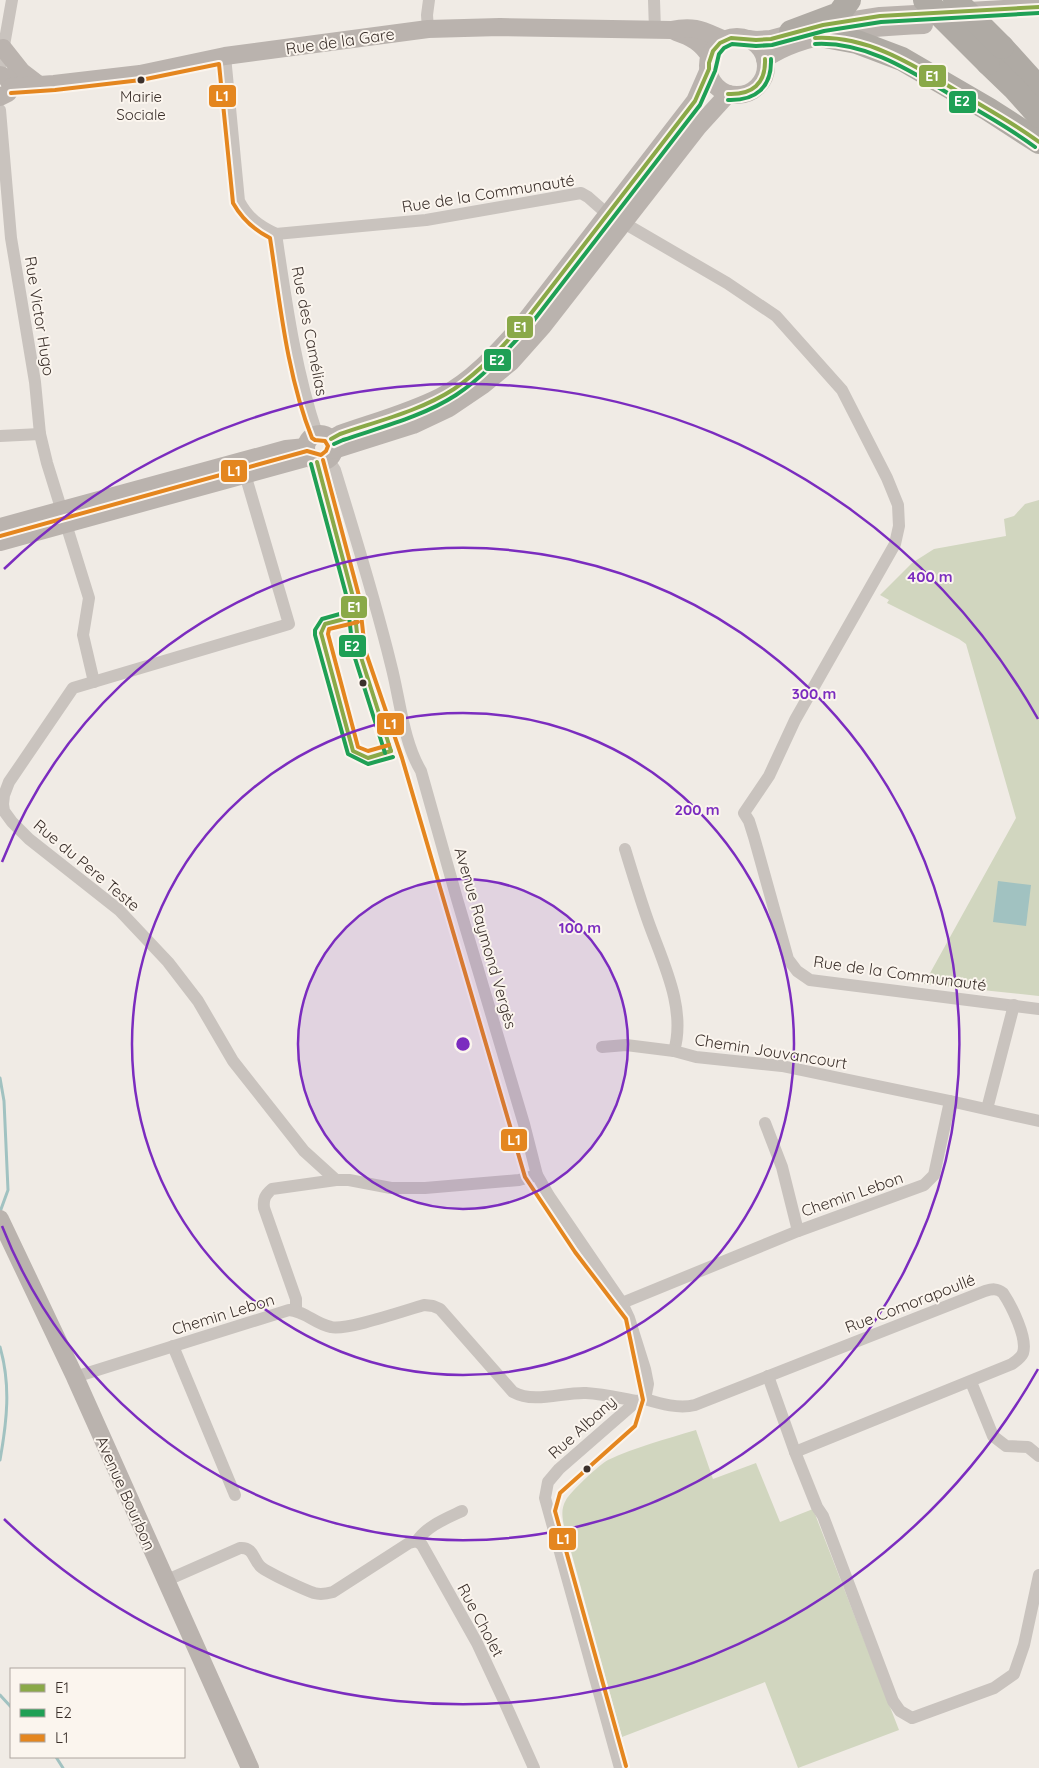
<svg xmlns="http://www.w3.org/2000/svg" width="1039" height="1768" viewBox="0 0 1039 1768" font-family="Quicksand,sans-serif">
	<rect width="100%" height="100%" fill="#f0ebe5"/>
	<g fill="#d1d6bf">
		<polygon points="1039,500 1039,996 924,984 1016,818 966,644 959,639 887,603 889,600 880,595 912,563 934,549 1006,536 1004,519 1014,516 1025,504"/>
		<path d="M 696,1430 L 713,1479 L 756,1463 L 780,1522 L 813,1509 L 899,1730 L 798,1768 L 765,1682 L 622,1737 L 564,1526 C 562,1517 561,1508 566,1500 C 570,1492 600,1464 608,1460 C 636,1447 666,1439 696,1430 Z"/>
	</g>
	<polygon fill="#a1c2c1" points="998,881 1031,885 1026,926 993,922"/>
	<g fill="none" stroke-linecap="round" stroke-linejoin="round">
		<g stroke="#a1c2c1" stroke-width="3">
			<polyline points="0,1078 4,1101 8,1190 0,1212"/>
			<path d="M 0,1347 C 11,1385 7,1421 0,1460"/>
			<polyline points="0,1695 11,1707"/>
			<polyline points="56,1757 63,1768"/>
		</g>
		<g stroke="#c9c3be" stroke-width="12">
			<polyline points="654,0 655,30"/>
			<polyline points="428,29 427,15 429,0"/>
			<path d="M 225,56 L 239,201 C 248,218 259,226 276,234 L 426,220 L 581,193 L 588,197 L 605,212 L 727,283 L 776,316 L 842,390 L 887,478 L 898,505 L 899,526 L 895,544 L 795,720 L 769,776 L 744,813 L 749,821 L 754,837 L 788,959 L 797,971 L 810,980 L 1039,1009"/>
			<polyline points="0,68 12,0"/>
			<polyline points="0,110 11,238 35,382 40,434 47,463 89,598 83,635 94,682"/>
			<path d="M 276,234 C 286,301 295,369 317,434"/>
			<polyline points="0,436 40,434"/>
			<polyline points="247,474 247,481 289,624 73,688 9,782 4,795 3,804 4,811 12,822 29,839 119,910 168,962 198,1001 233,1061 304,1151 336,1180"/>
			<path d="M 625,849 C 632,872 639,895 647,918 C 661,959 687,1007 674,1051 L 696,1057 L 782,1066 L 950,1101"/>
			<polyline points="602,1047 626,1045 674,1051"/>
			<polyline points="987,1109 1014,1005"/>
			<polyline points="765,1123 782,1167 798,1231"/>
			<polyline points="622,1303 798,1231 924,1185 934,1175 950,1101 1039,1121"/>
			<path d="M 296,1310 L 296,1299 L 264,1208 C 263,1199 265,1195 272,1189 L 336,1180 L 349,1180 L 391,1188 L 425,1188 L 519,1180 L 537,1175"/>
			<polyline points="173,1346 235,1495"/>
			<polyline points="768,1376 795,1452 817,1507 823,1516 893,1701 900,1711 912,1718 994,1688 1014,1674 1024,1645 1039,1575"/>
			<path d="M 75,1377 L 289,1310 C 305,1311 315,1324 331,1327 C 346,1331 406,1310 424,1305 L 433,1306 L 440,1309 L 513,1392 C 535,1404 562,1392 586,1393 C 603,1394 620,1398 637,1401 L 645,1399 L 648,1384 L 645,1369 L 629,1318 L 622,1303 L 549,1196 L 537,1175 L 524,1124 L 457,899 L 421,771 C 403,741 400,699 391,665 C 375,599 355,535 335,470 L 328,459"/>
			<polyline points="971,1382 993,1436 1006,1446 1028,1447 1039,1456"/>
			<path d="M 645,1399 C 661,1404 679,1409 695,1405 L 985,1291 C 992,1289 997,1288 1003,1293 C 1011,1305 1028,1338 1023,1353 C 1021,1358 1016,1361 1012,1364 L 795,1452"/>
			<polyline points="417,1541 422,1545 477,1643 505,1703 534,1768"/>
			<path d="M 417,1541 C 427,1526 445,1519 462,1511"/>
			<path d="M 165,1581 L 240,1548 C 254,1547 253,1560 261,1567 C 268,1573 305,1590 314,1593 C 321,1595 326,1594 333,1592 L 409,1543 L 417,1541"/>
			<polyline points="620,1768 545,1498 548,1482 559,1469 637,1401"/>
		</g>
		<g stroke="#bab3ae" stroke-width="18">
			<path d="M 676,32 C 691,37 702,43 710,57"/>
			<circle cx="737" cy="66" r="29"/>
			<polyline points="748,39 756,40 771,39 823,25 880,16 1039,7"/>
			<polyline points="3,48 22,72 39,85"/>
			<path d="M 765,59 C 804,31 876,27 924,25"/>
			<polyline points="0,75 8,78 11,87 8,93 0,97"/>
			<path d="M 11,87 L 54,84 L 140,74 L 225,56 L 428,29 L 500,27 L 671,30 C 696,25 703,31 725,40"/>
			<circle cx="320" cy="448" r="14"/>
			<path d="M 331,439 L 340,434 C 374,422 408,413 440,397 C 475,379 500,349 526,320 L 695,101 L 709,69"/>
			<polyline points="334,450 413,425 449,408 483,385 511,362 543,326 698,127 728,94"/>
			<polyline points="0,527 286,449 306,447"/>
			<polyline points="0,542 309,457"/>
			<polyline points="0,1219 75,1377 250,1768"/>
		</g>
		<g stroke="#afaaa4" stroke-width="24">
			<polyline points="791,32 839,14 849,0"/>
			<polyline points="825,36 857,42 902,59 988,109 1039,142"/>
			<polyline points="1002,47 1039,88"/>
			<polyline points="988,63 1014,88 1039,116"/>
		</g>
		<g stroke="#afaaa4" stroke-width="24">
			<polyline points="925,0 988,63"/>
			<polyline points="955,0 1002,47"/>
		</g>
		<g stroke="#fbf5ee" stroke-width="8">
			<g id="bus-1">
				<path d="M 815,38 C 870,35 918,68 964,95 C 989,110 1015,124 1039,142"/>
				<path d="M 728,94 C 752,95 766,84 765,59"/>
				<path d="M 331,439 L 340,434 C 378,421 420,411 454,389 C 482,370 504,345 526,320 L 695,101 L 709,69 L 709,63 L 713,51 L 720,43 L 731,38 L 756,40 L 771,39 L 823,25 L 880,16 L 1039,7"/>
				<polyline points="317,462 353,597 359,651 391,751"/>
				<polyline points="356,616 325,624 321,633 353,751 368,758 391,751"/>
			</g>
		</g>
		<g stroke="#fbf5ee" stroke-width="8">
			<g id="bus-2">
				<path d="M 815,44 C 870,41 918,76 963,102 C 988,116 1012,130 1035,147"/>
				<path d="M 728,100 C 756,101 772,87 771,59"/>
				<path d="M 334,444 L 343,440 C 381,427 422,417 456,395 C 485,376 508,349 531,324 L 700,105 L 715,71 L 719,54 L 724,48 L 732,44 L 756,46 L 772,45 L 824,31 L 881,22 L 1039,13"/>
				<polyline points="311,464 347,598 353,652 385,753"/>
				<polyline points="354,610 322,619 315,630 315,635 348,754 368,764 393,757"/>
			</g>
		</g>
		<g stroke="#fbf5ee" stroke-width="8">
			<g id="bus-3">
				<polyline points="323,460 359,596 365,650 402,758 525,1177 575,1252 626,1319 643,1400 635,1426 560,1493 555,1511 626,1766"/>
				<path d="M 0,536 L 307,451 L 321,455 L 326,451 L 328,446 L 325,441 L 315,440 L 312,438 C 287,376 280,303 270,238 C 254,230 242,219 233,203 L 219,64 L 141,80 L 55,90 L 11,93"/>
				<polyline points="358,622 329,629 328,634 358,747 368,751 389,745"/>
			</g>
		</g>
		<use href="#bus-1" stroke="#8aa948" stroke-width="4"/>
		<use href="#bus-2" stroke="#1fa055" stroke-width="4"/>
		<use href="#bus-3" stroke="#e4861f" stroke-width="4"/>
	</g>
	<circle cx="463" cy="1044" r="165" fill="#7b2cbf" fill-opacity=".12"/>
	<g fill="none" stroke="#7b2cbf" stroke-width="2.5">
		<circle cx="463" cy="1044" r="165"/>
		<circle cx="463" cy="1044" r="331"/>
		<path d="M2 862A496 496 0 1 1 2 1226"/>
		<path d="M1038 1369A661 661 0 0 1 4 1519M4 569A661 661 0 0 1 1038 719"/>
	</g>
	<g fill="#3b302b" stroke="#fbf5ee" stroke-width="2">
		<circle cx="141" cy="80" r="4.5"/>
		<circle cx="363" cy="683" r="4.5"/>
		<circle cx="587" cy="1469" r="4.5"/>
	</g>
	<g text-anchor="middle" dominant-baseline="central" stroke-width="4" stroke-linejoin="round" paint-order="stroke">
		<g font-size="15" fill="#3b302b" stroke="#fbf5ee">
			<text x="141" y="96">Mairie<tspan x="141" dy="18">Sociale</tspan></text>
		</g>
		<g font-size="16" fill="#3b302b" stroke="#fbf5ee">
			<text transform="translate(340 41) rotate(-8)">Rue de la Gare</text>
			<text transform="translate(488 193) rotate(-9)">Rue de la Communauté</text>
			<text transform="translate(40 316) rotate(81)">Rue Victor Hugo</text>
			<text transform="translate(310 331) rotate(79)">Rue des Camélias</text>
			<text transform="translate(87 865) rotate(40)">Rue du Pere Teste</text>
			<text transform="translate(486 938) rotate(74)">Avenue Raymond Vergès</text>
			<text transform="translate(900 973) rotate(8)">Rue de la Communauté</text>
			<text transform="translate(771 1051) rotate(9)">Chemin Jouvancourt</text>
			<text transform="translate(852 1194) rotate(-19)">Chemin Lebon</text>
			<text transform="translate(910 1303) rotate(-21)">Rue Comorapoullé</text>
			<text transform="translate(223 1314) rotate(-17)">Chemin Lebon</text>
			<text transform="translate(582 1427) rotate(-42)">Rue Albany</text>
			<text transform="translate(126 1493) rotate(66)">Avenue Bourbon</text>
			<text transform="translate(481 1620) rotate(62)">Rue Cholet</text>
		</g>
	</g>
	<circle cx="463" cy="1044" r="8" fill="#7b2cbf" stroke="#fbf5ee" stroke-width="2.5"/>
	<g font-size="15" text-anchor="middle" font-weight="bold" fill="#7b2cbf" stroke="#fbf5ee" stroke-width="4" stroke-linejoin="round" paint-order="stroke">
		<text x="930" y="582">400 m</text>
		<text x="814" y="699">300 m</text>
		<text x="697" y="815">200 m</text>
		<text x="580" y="933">100 m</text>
	</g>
	<g stroke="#fbf5ee" stroke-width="2">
		<rect x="918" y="64" width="29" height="24" rx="5" fill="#8aa948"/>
		<rect x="208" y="84" width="29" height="24" rx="5" fill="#e4861f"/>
		<rect x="948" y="90" width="29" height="24" rx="5" fill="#1fa055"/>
		<rect x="506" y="315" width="28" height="24" rx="5" fill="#8aa948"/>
		<rect x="483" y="348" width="29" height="24" rx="5" fill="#1fa055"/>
		<rect x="220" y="459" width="28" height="24" rx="5" fill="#e4861f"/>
		<rect x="340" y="595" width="28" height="24" rx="5" fill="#8aa948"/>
		<rect x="338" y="634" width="29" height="24" rx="5" fill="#1fa055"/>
		<rect x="376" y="712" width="29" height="24" rx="5" fill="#e4861f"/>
		<rect x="500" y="1128" width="28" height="24" rx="5" fill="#e4861f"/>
		<rect x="548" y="1527" width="29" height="24" rx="5" fill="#e4861f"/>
	</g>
	<g font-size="14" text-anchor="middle" font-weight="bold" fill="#fff">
		<text x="932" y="81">E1</text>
		<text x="222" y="101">L1</text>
		<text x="962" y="106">E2</text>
		<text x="520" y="332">E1</text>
		<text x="497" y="365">E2</text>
		<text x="234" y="476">L1</text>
		<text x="354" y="612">E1</text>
		<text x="352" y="651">E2</text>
		<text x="390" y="729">L1</text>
		<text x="514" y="1145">L1</text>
		<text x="563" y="1544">L1</text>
	</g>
	<rect x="10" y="1668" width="175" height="90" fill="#fbf5ee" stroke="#aea6a0"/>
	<rect x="20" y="1684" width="25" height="8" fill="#8aa948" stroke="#aea6a0"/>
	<text x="55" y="1693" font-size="15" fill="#3b302b">E1</text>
	<rect x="20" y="1709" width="25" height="8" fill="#1fa055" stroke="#aea6a0"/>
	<text x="55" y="1718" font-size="15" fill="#3b302b">E2</text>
	<rect x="20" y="1734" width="25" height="8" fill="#e4861f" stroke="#aea6a0"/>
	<text x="55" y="1743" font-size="15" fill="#3b302b">L1</text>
</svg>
